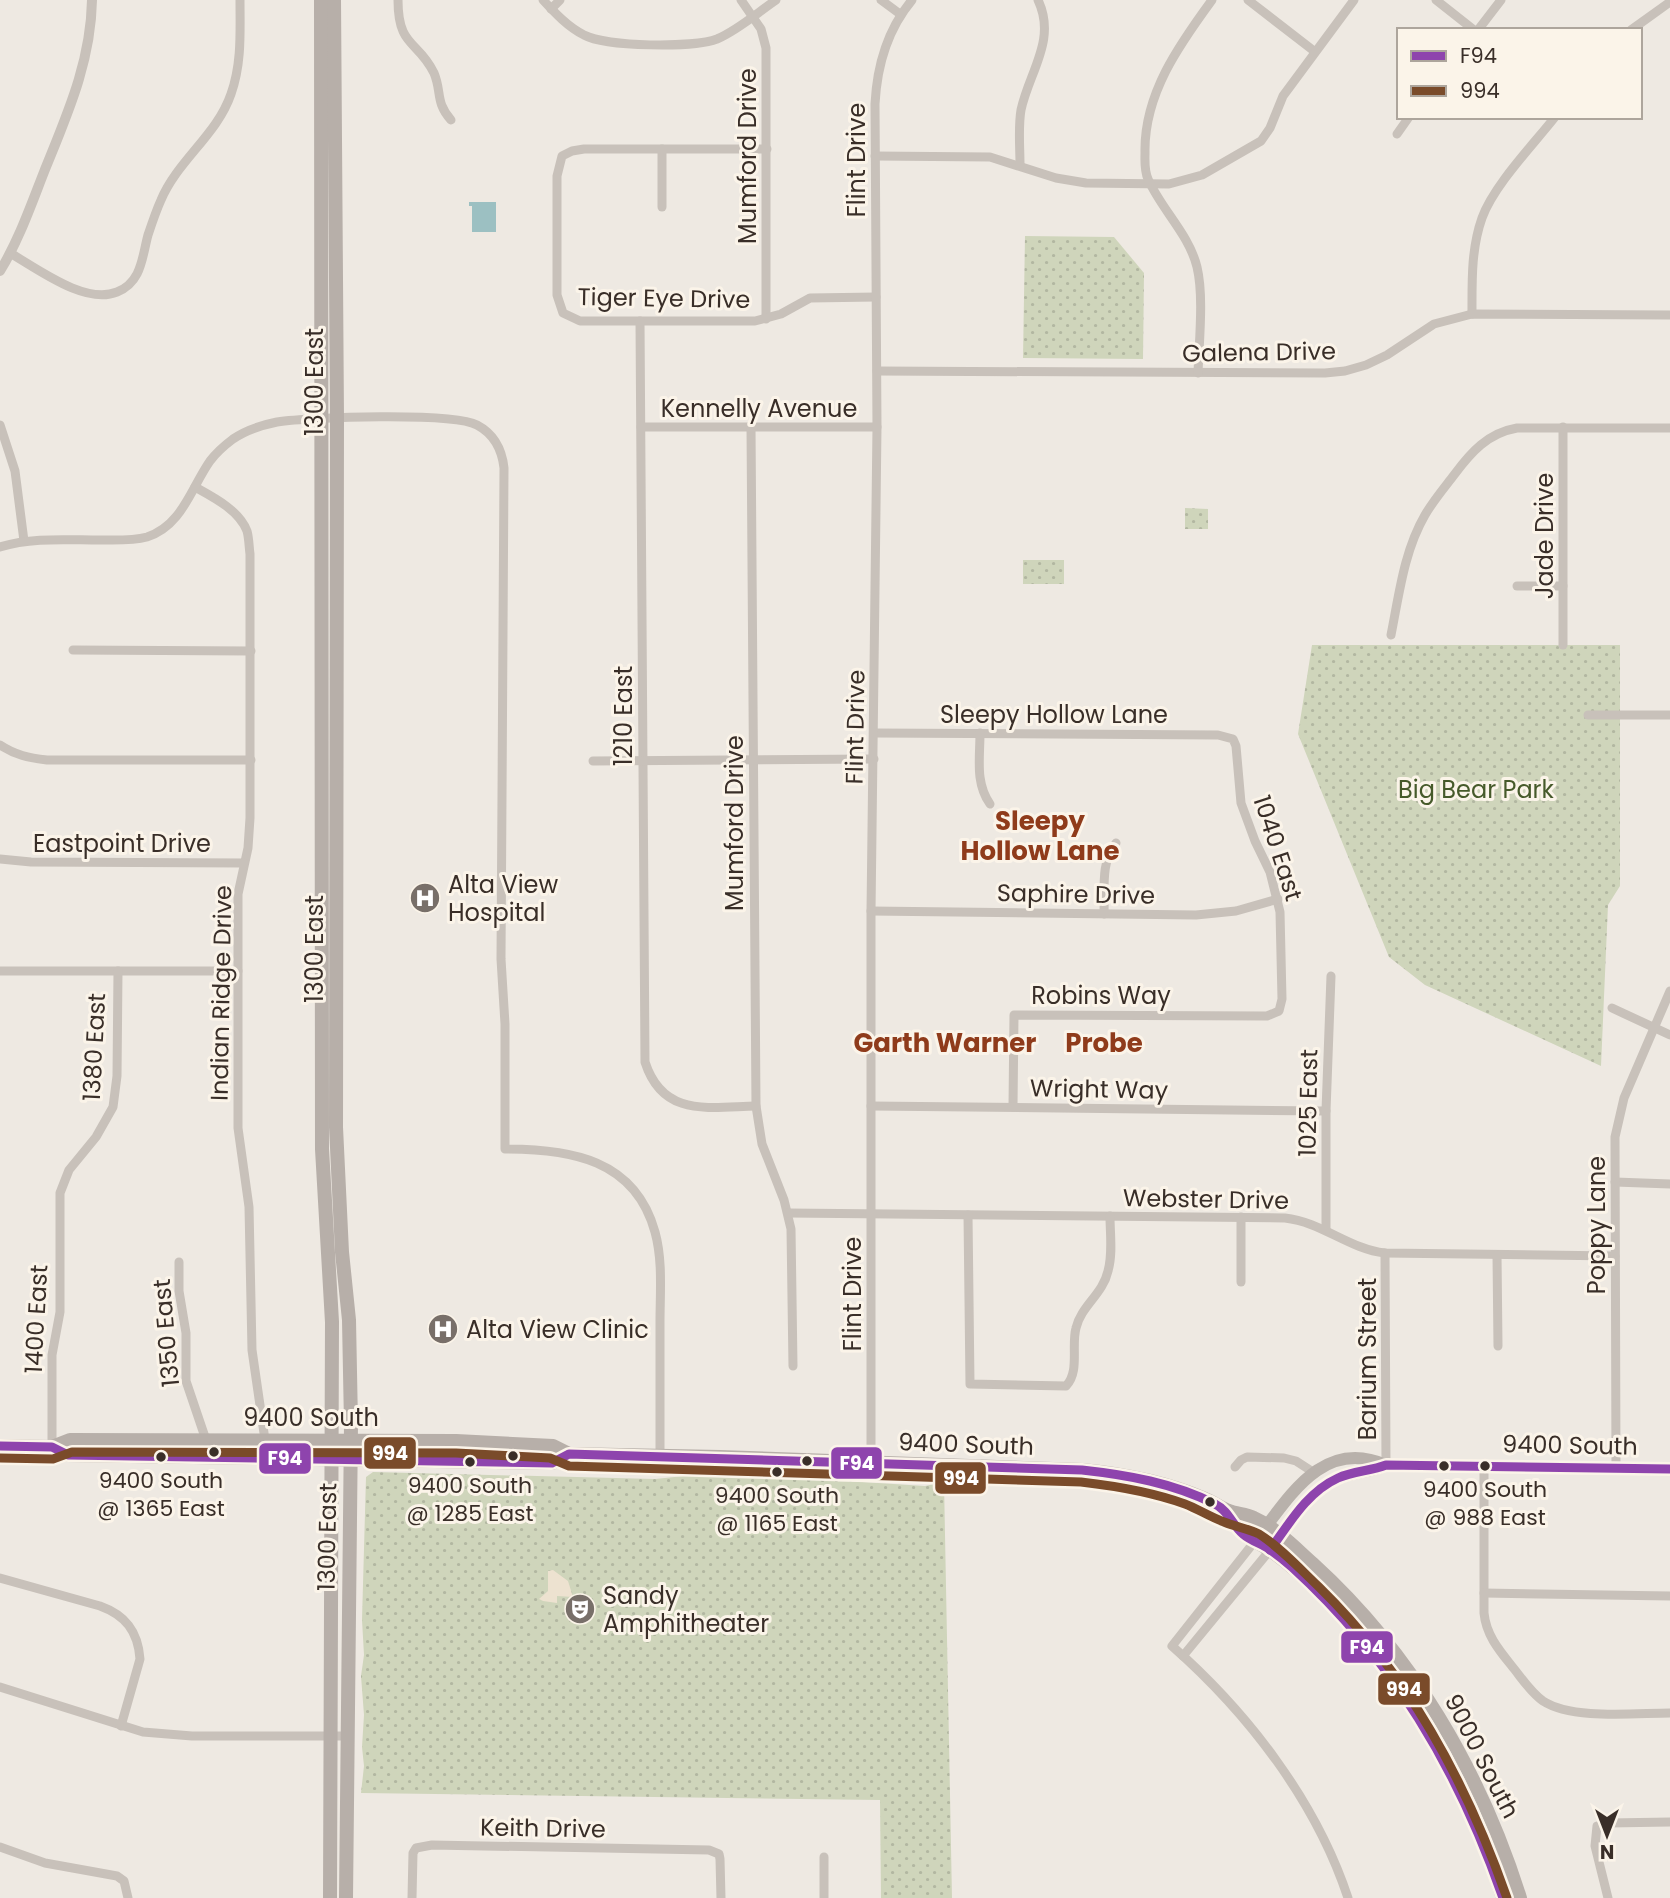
<svg xmlns="http://www.w3.org/2000/svg" width="1670" height="1898" viewBox="0 0 1670 1898" font-family="Poppins,sans-serif">
	<defs>
		<pattern id="park-dots" width="8" height="8" patternUnits="userSpaceOnUse" patternTransform="scale(1.75)"><rect width="8" height="8" fill="#cfd5bb"/><path d="M2 2h.1M6 6h.1" fill="none" stroke="#b2b7a1" stroke-width="1.8" stroke-linecap="round"/></pattern>
	</defs>
	<rect width="100%" height="100%" fill="#eee9e2"/>
	<g fill="url(#park-dots)">
		<polygon points="1025,236 1114,237 1144,273 1143,359 1023,358"/>
		<polygon points="1185,508 1208,509 1208,529 1185,529"/>
		<rect x="1023" y="560" width="41" height="24"/>
		<polygon points="1312,645 1620,645 1620,886 1608,905 1601,1066 1425,985 1389,957 1298,734"/>
		<polygon points="373,1472 655,1479 694,1475 800,1478 925,1486 944,1482 952,1898 881,1898 880,1800 361,1793 364,1766 362,1747 364,1715 361,1676 364,1655 362,1620 366,1477"/>
	</g>
	<polygon fill="#ede2d0" points="553,1570 568,1581 573,1597 557,1596 557,1603 543,1601 539,1599 548,1591 548,1571"/>
	<polygon fill="#9cc0c2" points="469,202 496,202 496,232 472,232 472,206 469,206"/>
	<g fill="none" stroke-linecap="round" stroke-linejoin="round">
		<g stroke="#c8c1ba" stroke-width="9">
			<path d="M 398,0 C 398,48 418,40 434,73 C 442,92 435,102 451,120"/>
			<path d="M 543,0 C 555,13 568,27 584,35 C 606,47 694,48 717,39 C 738,30 757,13 776,0"/>
			<polyline points="741,0 761,29 766,48 766,319"/>
			<polyline points="881,0 900,14"/>
			<polyline points="1248,0 1314,51"/>
			<polyline points="1436,0 1474,30"/>
			<polyline points="551,9 560,0"/>
			<polyline points="1478,30 1501,0"/>
			<polyline points="1631,30 1670,2"/>
			<polyline points="1397,134 1409,117"/>
			<polyline points="662,149 662,207"/>
			<polyline points="767,149 584,149 572,151 562,156 557,176 557,295 563,313 580,321 755,321 781,314 810,298 876,297"/>
			<polyline points="875,156 990,157 1056,178 1086,183 1169,184 1202,175 1261,141 1270,128 1283,96 1354,0"/>
			<path d="M 1020,165 C 1020,147 1018,127 1021,110 C 1029,72 1057,40 1038,0"/>
			<path d="M 10,253 C 38,269 85,305 117,292 C 142,282 142,257 148,235 C 152,223 156,211 161,200 C 178,160 217,135 231,94 C 242,63 240,32 240,0"/>
			<path d="M 1472,314 C 1472,282 1471,249 1482,218 C 1494,185 1533,145 1555,117"/>
			<path d="M 640,321 L 645,1062 C 663,1118 709,1107 756,1106"/>
			<polyline points="877,371 1325,373 1345,371 1366,365 1387,355 1434,324 1472,314 1670,315"/>
			<path d="M 1198,373 C 1199,342 1204,296 1197,267 C 1189,234 1161,209 1148,179 C 1144,170 1145,161 1145,152 C 1144,94 1179,45 1212,0"/>
			<polyline points="0,425 15,471 24,541"/>
			<polyline points="641,427 877,427"/>
			<polyline points="751,427 756,1106 762,1144 784,1200 791,1229 793,1366"/>
			<polyline points="1563,427 1563,645"/>
			<path d="M 195,487 C 213,497 239,510 247,531 C 249,538 249,547 250,554 L 250,818 L 248,848 L 238,894 L 238,1128 L 249,1207 L 252,1350 L 265,1440"/>
			<path d="M 0,547 C 32,537 66,540 100,540 C 116,540 132,541 147,537 C 182,526 191,488 210,461 C 216,453 225,445 233,439 C 246,430 262,425 277,422 C 310,417 453,412 477,425 C 494,434 502,450 504,468 L 501,959 L 505,1024 L 505,1149 C 570,1149 635,1159 655,1232 C 663,1261 660,1293 660,1322 C 660,1367 660,1412 660,1456"/>
			<polyline points="1517,586 1563,586"/>
			<path d="M 1391,635 C 1399,595 1404,551 1425,515 C 1433,501 1444,488 1454,475 C 1471,452 1488,433 1517,428 L 1670,428"/>
			<polyline points="73,650 251,651"/>
			<polyline points="1588,715 1670,715"/>
			<polyline points="874,733 1218,735 1233,739 1236,746 1241,803 1255,841 1270,872 1280,912 1282,999 1279,1011 1267,1016 1014,1015 1013,1107"/>
			<path d="M 980,733 C 980,758 975,783 990,804"/>
			<path d="M 0,745 C 15,755 29,758 47,760 L 251,760"/>
			<polyline points="593,761 874,759"/>
			<polyline points="0,859 31,862 244,863"/>
			<polyline points="871,911 1196,915 1236,911 1278,899"/>
			<path d="M 1104,914 C 1105,889 1100,863 1116,843"/>
			<polyline points="0,971 238,971"/>
			<polyline points="1612,1008 1670,1035"/>
			<polyline points="871,1106 1326,1111"/>
			<polyline points="1615,1182 1670,1184"/>
			<path d="M 788,1213 L 1285,1218 C 1322,1222 1349,1249 1385,1253 L 1615,1256"/>
			<path d="M 968,1215 L 970,1384 L 1066,1386 C 1080,1372 1071,1346 1076,1328 C 1081,1306 1103,1294 1108,1271 C 1113,1254 1110,1234 1110,1216"/>
			<polyline points="1241,1217 1241,1282"/>
			<polyline points="1326,1229 1326,1111 1331,976"/>
			<polyline points="1385,1253 1386,1465"/>
			<polyline points="1497,1255 1498,1346"/>
			<polyline points="179,1262 179,1291 186,1333 186,1381 206,1440"/>
			<polyline points="52,1447 52,1355 60,1312 60,1193 69,1170 96,1137 113,1107 117,1076 118,971"/>
			<path d="M 871,1463 L 871,911 L 877,427 L 875,104 C 877,65 887,30 912,0"/>
			<polyline points="1235,1467 1241,1460 1247,1457 1284,1458 1296,1461 1313,1472"/>
			<path d="M 1484,1467 L 1484,1613 C 1486,1634 1498,1649 1511,1665 C 1521,1677 1530,1692 1543,1701 C 1572,1720 1635,1713 1670,1713"/>
			<polyline points="1616,1469 1615,1137 1624,1098 1670,991"/>
			<path d="M 1255,1541 L 1172,1646 C 1248,1713 1316,1801 1348,1898"/>
			<path d="M 0,1578 L 100,1606 C 125,1615 138,1631 140,1659 L 121,1726"/>
			<polyline points="1484,1593 1670,1596"/>
			<polyline points="1183,1656 1270,1550"/>
			<polyline points="0,1687 143,1732 192,1736 347,1736"/>
			<polyline points="0,1847 45,1863 117,1876 124,1881 128,1898"/>
			<polyline points="412,1898 413,1853 416,1848 432,1845 709,1850 719,1854 720,1859 721,1898"/>
			<polyline points="824,1898 824,1857"/>
			<polyline points="1608,1898 1595,1846 1597,1826 1609,1823 1670,1822"/>
		</g>
		<path stroke="#c8c1ba" stroke-width="10" d="M 0,271 C 19,240 31,205 44,172 C 67,115 91,62 92,0"/>
		<g stroke="#b8b1ab" stroke-width="12">
			<path d="M 1255,1541 C 1289,1498 1322,1437 1386,1465 L 1670,1469"/>
			<path d="M 1270,1550 C 1289,1524 1308,1492 1338,1478 C 1354,1472 1371,1472 1386,1465"/>
		</g>
		<g stroke="#b7afa9" stroke-width="14">
			<polyline points="321,0 322,1149 332,1322 330,1898"/>
			<polyline points="334,0 337,418 336,1127 342,1252 349,1320 351,1424 346,1898"/>
			<path d="M 0,1446 L 52,1447 L 70,1440 L 456,1441 L 553,1446 L 569,1454 L 720,1457 L 1082,1470 C 1124,1474 1166,1482 1205,1499 C 1213,1502 1221,1508 1229,1511 C 1237,1514 1246,1514 1254,1518 C 1276,1528 1295,1548 1313,1564 C 1412,1654 1480,1771 1520,1898"/>
			<polyline points="52,1447 68,1455 552,1463 569,1454"/>
			<path d="M 1228,1511 C 1233,1518 1237,1527 1243,1533 C 1250,1540 1262,1544 1270,1550 C 1289,1563 1306,1579 1322,1595 C 1406,1680 1468,1784 1503,1898"/>
		</g>
		<g stroke="#fbf4e9" stroke-width="14">
			<g id="bus-1">
				<path d="M 0,1446 L 52,1447 L 68,1455 L 552,1463 L 569,1454 L 1082,1470 C 1128,1475 1173,1483 1215,1504 C 1229,1511 1232,1525 1243,1534 C 1250,1540 1259,1543 1266,1547 C 1275,1553 1284,1560 1292,1567 C 1393,1659 1458,1769 1503,1898"/>
				<path d="M 1270,1550 C 1289,1524 1307,1492 1338,1478 C 1353,1471 1371,1471 1386,1465 L 1670,1469"/>
			</g>
		</g>
		<g stroke="#fbf4e9" stroke-width="14">
			<path id="bus-2" d="M 0,1458 L 53,1459 L 72,1452 L 456,1453 L 550,1458 L 569,1466 L 1081,1482 C 1116,1486 1152,1492 1185,1504 C 1198,1509 1210,1517 1224,1522 C 1236,1527 1247,1528 1259,1534 C 1281,1548 1300,1569 1319,1587 C 1408,1674 1466,1781 1507,1898"/>
		</g>
		<use href="#bus-1" stroke="#8e44ad" stroke-width="9"/>
		<use href="#bus-2" stroke="#7a4b2a" stroke-width="9"/>
	</g>
	<defs>
		<g id="hospital-disc" transform="scale(1.575)"><circle r="9.5" fill="#786f69" stroke="#fbf4e9"/><path d="M-5-5h3v3.5h4V-5h3V5h-3V1.5h-4V5h-3Z" fill="#fff"/></g>
		<g id="theatre-disc" transform="scale(1.575)"><circle r="9.5" fill="#786f69" stroke="#fbf4e9"/><path d="M-5-5.5Q0-4 5-5.5V0Q5 5 0 6Q-5 5-5 0ZM-3.3-2.5H-1v1.5H-3.3ZM1-2.5H3.3v1.5H1ZM-2.8 1Q0 5.5 2.8 1Z" fill="#fff"/></g>
	</defs>
	<g fill-rule="evenodd">
		<use href="#hospital-disc" x="425" y="898"/>
		<use href="#hospital-disc" x="443" y="1329"/>
		<use href="#theatre-disc" x="580" y="1609"/>
	</g>
	<g fill="#392e28" stroke="#fbf4e9" stroke-width="2.5">
		<circle cx="214" cy="1452" r="6"/>
		<circle cx="513" cy="1456" r="6"/>
		<circle cx="161" cy="1457" r="6"/>
		<circle cx="807" cy="1461" r="6"/>
		<circle cx="470" cy="1462" r="6"/>
		<circle cx="1444" cy="1466" r="6"/>
		<circle cx="1485" cy="1466" r="6"/>
		<circle cx="777" cy="1472" r="6"/>
		<circle cx="1210" cy="1502" r="6"/>
	</g>
	<g text-anchor="middle" dominant-baseline="central" stroke-width="6" stroke-linejoin="round" paint-order="stroke">
		<g font-size="22" fill="#392e28" stroke="#fbf4e9">
			<text x="161" y="1480">9400 South<tspan x="161" dy="28">@ 1365 East</tspan></text>
			<text x="470" y="1485">9400 South<tspan x="470" dy="28">@ 1285 East</tspan></text>
			<text x="1485" y="1489">9400 South<tspan x="1485" dy="28">@ 988 East</tspan></text>
			<text x="777" y="1495">9400 South<tspan x="777" dy="28">@ 1165 East</tspan></text>
		</g>
		<g font-size="24" fill="#392e28" stroke="#fbf4e9">
			<text transform="translate(747 156) rotate(-90)">Mumford Drive</text>
			<text transform="translate(856 160) rotate(-90)">Flint Drive</text>
			<text transform="translate(664 298) rotate(1)">Tiger Eye Drive</text>
			<text transform="translate(1259 352) rotate(-1)">Galena Drive</text>
			<text transform="translate(314 382) rotate(-90)">1300 East</text>
			<text x="759" y="408">Kennelly Avenue</text>
			<text transform="translate(1544 536) rotate(-90)">Jade Drive</text>
			<text x="1054" y="714">Sleepy Hollow Lane</text>
			<text transform="translate(623 716) rotate(-90)">1210 East</text>
			<text transform="translate(855 727) rotate(-89)">Flint Drive</text>
			<text transform="translate(734 823) rotate(-90)">Mumford Drive</text>
			<text x="122" y="843">Eastpoint Drive</text>
			<text transform="translate(1278 848) rotate(72)">1040 East</text>
			<text transform="translate(1076 894) rotate(1)">Saphire Drive</text>
			<text transform="translate(314 949) rotate(-90)">1300 East</text>
			<text transform="translate(221 993) rotate(-89)">Indian Ridge Drive</text>
			<text x="1101" y="995">Robins Way</text>
			<text transform="translate(94 1047) rotate(-87)">1380 East</text>
			<text transform="translate(1099 1089) rotate(1)">Wright Way</text>
			<text transform="translate(1308 1103) rotate(-89)">1025 East</text>
			<text transform="translate(1206 1199) rotate(1)">Webster Drive</text>
			<text transform="translate(1596 1225) rotate(-90)">Poppy Lane</text>
			<text transform="translate(852 1294) rotate(-90)">Flint Drive</text>
			<text transform="translate(36 1319) rotate(-87)">1400 East</text>
			<text transform="translate(166 1333) rotate(-95)">1350 East</text>
			<text transform="translate(1367 1359) rotate(-90)">Barium Street</text>
			<text x="311" y="1417">9400 South</text>
			<text transform="translate(966 1444) rotate(2)">9400 South</text>
			<text transform="translate(1570 1445) rotate(1)">9400 South</text>
			<text transform="translate(327 1537) rotate(-89)">1300 East</text>
			<text transform="translate(1482 1756) rotate(63)">9000 South</text>
			<text transform="translate(543 1828) rotate(1)">Keith Drive</text>
		</g>
		<g font-size="24" fill="#465a2a" stroke="#fbf4e9">
			<text x="1476" y="789">Big Bear Park</text>
		</g>
		<g font-size="24" fill="#392e28" stroke="#fbf4e9" text-anchor="start">
			<text x="448" y="884">Alta View<tspan x="448" dy="28">Hospital</tspan></text>
			<text x="466" y="1329">Alta View Clinic</text>
			<text x="603" y="1595">Sandy<tspan x="603" dy="28">Amphitheater</tspan></text>
		</g>
		<g font-size="26" font-weight="bold" fill="#8f3b1b" stroke="#fbf4e9">
			<text x="1040" y="821">Sleepy<tspan x="1040" dy="30">Hollow Lane</tspan></text>
			<text x="945" y="1043">Garth Warner</text>
			<text x="1104" y="1043">Probe</text>
		</g>
	</g>
	<g stroke="#fbf4e9" stroke-width="2.5">
		<rect x="363" y="1436" width="54" height="34" rx="7" fill="#7a4b2a"/>
		<rect x="258" y="1442" width="54" height="33" rx="7" fill="#8e44ad"/>
		<rect x="830" y="1446" width="53" height="34" rx="7" fill="#8e44ad"/>
		<rect x="934" y="1461" width="53" height="34" rx="7" fill="#7a4b2a"/>
		<rect x="1340" y="1630" width="54" height="34" rx="7" fill="#8e44ad"/>
		<rect x="1377" y="1672" width="54" height="34" rx="7" fill="#7a4b2a"/>
	</g>
	<g font-size="19" text-anchor="middle" font-weight="bold" fill="#fff">
		<text x="390" y="1460">994</text>
		<text x="285" y="1465">F94</text>
		<text x="857" y="1470">F94</text>
		<text x="961" y="1485">994</text>
		<text x="1367" y="1654">F94</text>
		<text x="1404" y="1696">994</text>
	</g>
	<rect x="1397" y="28" width="245" height="91" fill="#fbf4e9" stroke="#ada59c" stroke-width="2"/>
	<rect x="1411" y="51" width="35" height="10" fill="#8e44ad" stroke="#ada59c" stroke-width="2"/>
	<text x="1460" y="63" font-size="21" fill="#392e28">F94</text>
	<rect x="1411" y="86" width="35" height="10" fill="#7a4b2a" stroke="#ada59c" stroke-width="2"/>
	<text x="1460" y="98" font-size="21" fill="#392e28">994</text>
	<g transform="translate(1607 1835) rotate(180)" stroke="#fbf4e9" stroke-width="5" paint-order="stroke">
	<path d="M0-5L12 26L0 18L-12 26Z" fill="#392e28"/>
	<text y="-10" font-size="19" font-weight="bold" text-anchor="middle" fill="#392e28">N</text>
	</g>
</svg>
